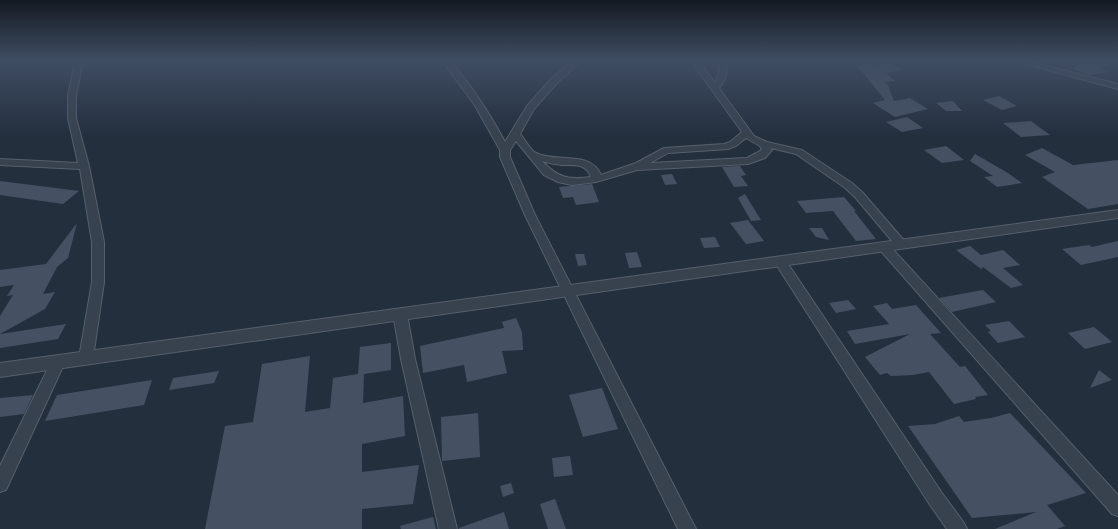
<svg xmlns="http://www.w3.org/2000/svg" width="1118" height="529" viewBox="0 0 1118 529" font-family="'Public Sans',sans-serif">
	<rect width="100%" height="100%" fill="#242f3e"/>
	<g fill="#455162">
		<polygon points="850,61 871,61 872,66 890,63 903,70 886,73 895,81 884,82 888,85 894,101 910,98 928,109 895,117 873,103 885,100 864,74"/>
		<polygon points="1085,61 1113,61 1113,64 1099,68 1108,72 1090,75 1073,69"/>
		<polygon points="999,96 1017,106 1002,110 983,100"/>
		<polygon points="953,101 962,111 946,111 936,103"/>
		<polygon points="907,117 923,128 902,132 886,122"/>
		<polygon points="1031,121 1050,135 1021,137 1003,123"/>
		<polygon points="946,146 964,160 942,163 924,150"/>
		<polygon points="1042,148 1073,165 1118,160 1118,204 1088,209 1042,177 1055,172 1025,155"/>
		<polygon points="975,154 1008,173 1022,183 997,187 984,177 993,176 970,161"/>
		<polygon points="740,166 746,175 741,176 748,186 734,187 722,167"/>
		<polygon points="672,174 677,184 665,185 661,175"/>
		<polygon points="0,181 79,191 63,204 0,195"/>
		<polygon points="592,184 599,202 576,205 573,197 563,198 559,187"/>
		<polygon points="745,194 761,220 751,221 738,198"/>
		<polygon points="844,197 856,211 854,211 876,239 856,241 833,211 806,213 797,201"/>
		<polygon points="748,220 764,241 746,244 730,223"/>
		<polygon points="77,223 68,258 57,267 43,294 55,292 45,309 0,334 66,324 58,339 0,348 0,316 13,295 7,296 14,285 0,287 0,270 46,264"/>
		<polygon points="809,228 822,228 829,240 816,237"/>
		<polygon points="715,237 720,247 704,248 700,238"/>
		<polygon points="1118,241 1118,257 1081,265 1062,249 1089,245 1092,247"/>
		<polygon points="970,246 981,255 1003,250 1020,265 1003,268 1023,285 1011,288 983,267 981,269 956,250"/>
		<polygon points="637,252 642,267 629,268 625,253"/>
		<polygon points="575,254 584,254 587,265 578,266"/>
		<polygon points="983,290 996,302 952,312 939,298"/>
		<polygon points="848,300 856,309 836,313 829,303"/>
		<polygon points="887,303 892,309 916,305 941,333 930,334 960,367 965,366 988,395 975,397 976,399 954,404 929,372 913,375 891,376 887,373 880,375 865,357 910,334 855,344 847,331 889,324 873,306"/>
		<polygon points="516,318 522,332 523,350 502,351 507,373 467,382 464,365 423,373 420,346 504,328 502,322"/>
		<polygon points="1009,321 1025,337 998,343 988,332 991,331 985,325"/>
		<polygon points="1094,327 1112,342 1085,349 1068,333"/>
		<polygon points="391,343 391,370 364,374 363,403 403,396 405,436 362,444 362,472 419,465 413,504 362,509 362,529 205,529 225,426 253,422 262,364 310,356 305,412 330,408 333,378 358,374 360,347"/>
		<polygon points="1099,370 1112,380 1090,388"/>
		<polygon points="219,371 214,383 169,390 173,378"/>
		<polygon points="152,380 144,405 45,421 57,395"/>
		<polygon points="602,388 618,429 583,437 569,395"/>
		<polygon points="33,395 24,414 0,417 0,398"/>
		<polygon points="478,413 480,457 442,461 441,417"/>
		<polygon points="1010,413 1086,493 1047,505 1065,526 1057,529 995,529 1036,512 972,518 908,426 935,424 959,416 964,422 991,418"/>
		<polygon points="570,456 573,475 554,477 552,458"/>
		<polygon points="511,483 514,493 503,497 500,486"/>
		<polygon points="555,499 566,529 548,529 540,504"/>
		<polygon points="504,512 509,529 459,529 459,528"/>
		<polygon points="433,517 436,529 401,529 400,526"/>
	</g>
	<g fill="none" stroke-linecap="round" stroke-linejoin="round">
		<g stroke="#565f6c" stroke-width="2">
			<g id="minor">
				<polygon points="75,61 83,61 76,96 76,118 89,166 104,242 104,282 93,358 91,362 86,364 81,362 79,358 92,282 92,242 80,169 0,165 0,159 78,163 68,118 68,96"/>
				<path d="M 442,61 L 450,61 C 472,86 490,114 505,142 L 527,106 L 551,79 L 572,61 L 581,61 L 557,83 L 534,109 L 520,134 C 525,139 530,150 536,153 C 556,163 591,150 601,175 L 636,163 L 664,148 L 724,144 L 730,142 L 742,132 L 691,61 L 699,61 L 715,83 L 719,72 L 717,61 L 725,61 C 729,73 726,79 719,88 L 754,136 L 767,142 L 802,150 L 852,183 L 863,193 L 907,244 L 905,247 L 897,247 L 855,197 L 844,187 L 796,154 L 771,148 L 772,150 L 765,158 L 748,164 L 637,170 L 596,182 L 572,185 L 558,182 L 544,175 L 516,141 L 510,150 L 510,157 L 535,215 L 696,529 L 678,529 L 525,215 L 500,157 L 500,150 L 474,104 ZM 746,138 L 760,146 L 762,150 L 747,158 L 650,163 L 668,153 L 728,149 L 736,146 ZM 542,161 C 548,163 555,164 561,165 C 574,165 586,163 591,177 C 569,180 558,178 542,161 Z"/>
				<polygon points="1014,61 1028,61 1118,84 1118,89"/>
				<polygon points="884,243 888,244 1118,495 1118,516 1112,514 880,250 878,247 880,244"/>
				<polygon points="780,257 784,258 942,493 964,523 967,529 947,529 930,505 774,261 776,258"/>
				<polygon points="400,309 405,311 407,314 415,359 457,529 439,529 401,359 393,314 395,311"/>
				<polygon points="58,356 63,358 65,362 6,490 0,492 0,466 53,358"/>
			</g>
		</g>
		<g stroke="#565f6c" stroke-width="2">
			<polygon id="tertiary" points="1118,210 1118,218 0,377 0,363"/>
		</g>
		<use href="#minor" fill="#38414e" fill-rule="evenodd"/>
		<use href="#tertiary" fill="#38414e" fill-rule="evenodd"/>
	</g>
	<linearGradient id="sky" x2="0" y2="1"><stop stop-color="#141a22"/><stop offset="0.45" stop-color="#3f4d63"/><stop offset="1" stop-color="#3f4d63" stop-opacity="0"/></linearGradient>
	<rect width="1118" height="135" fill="url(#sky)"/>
</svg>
